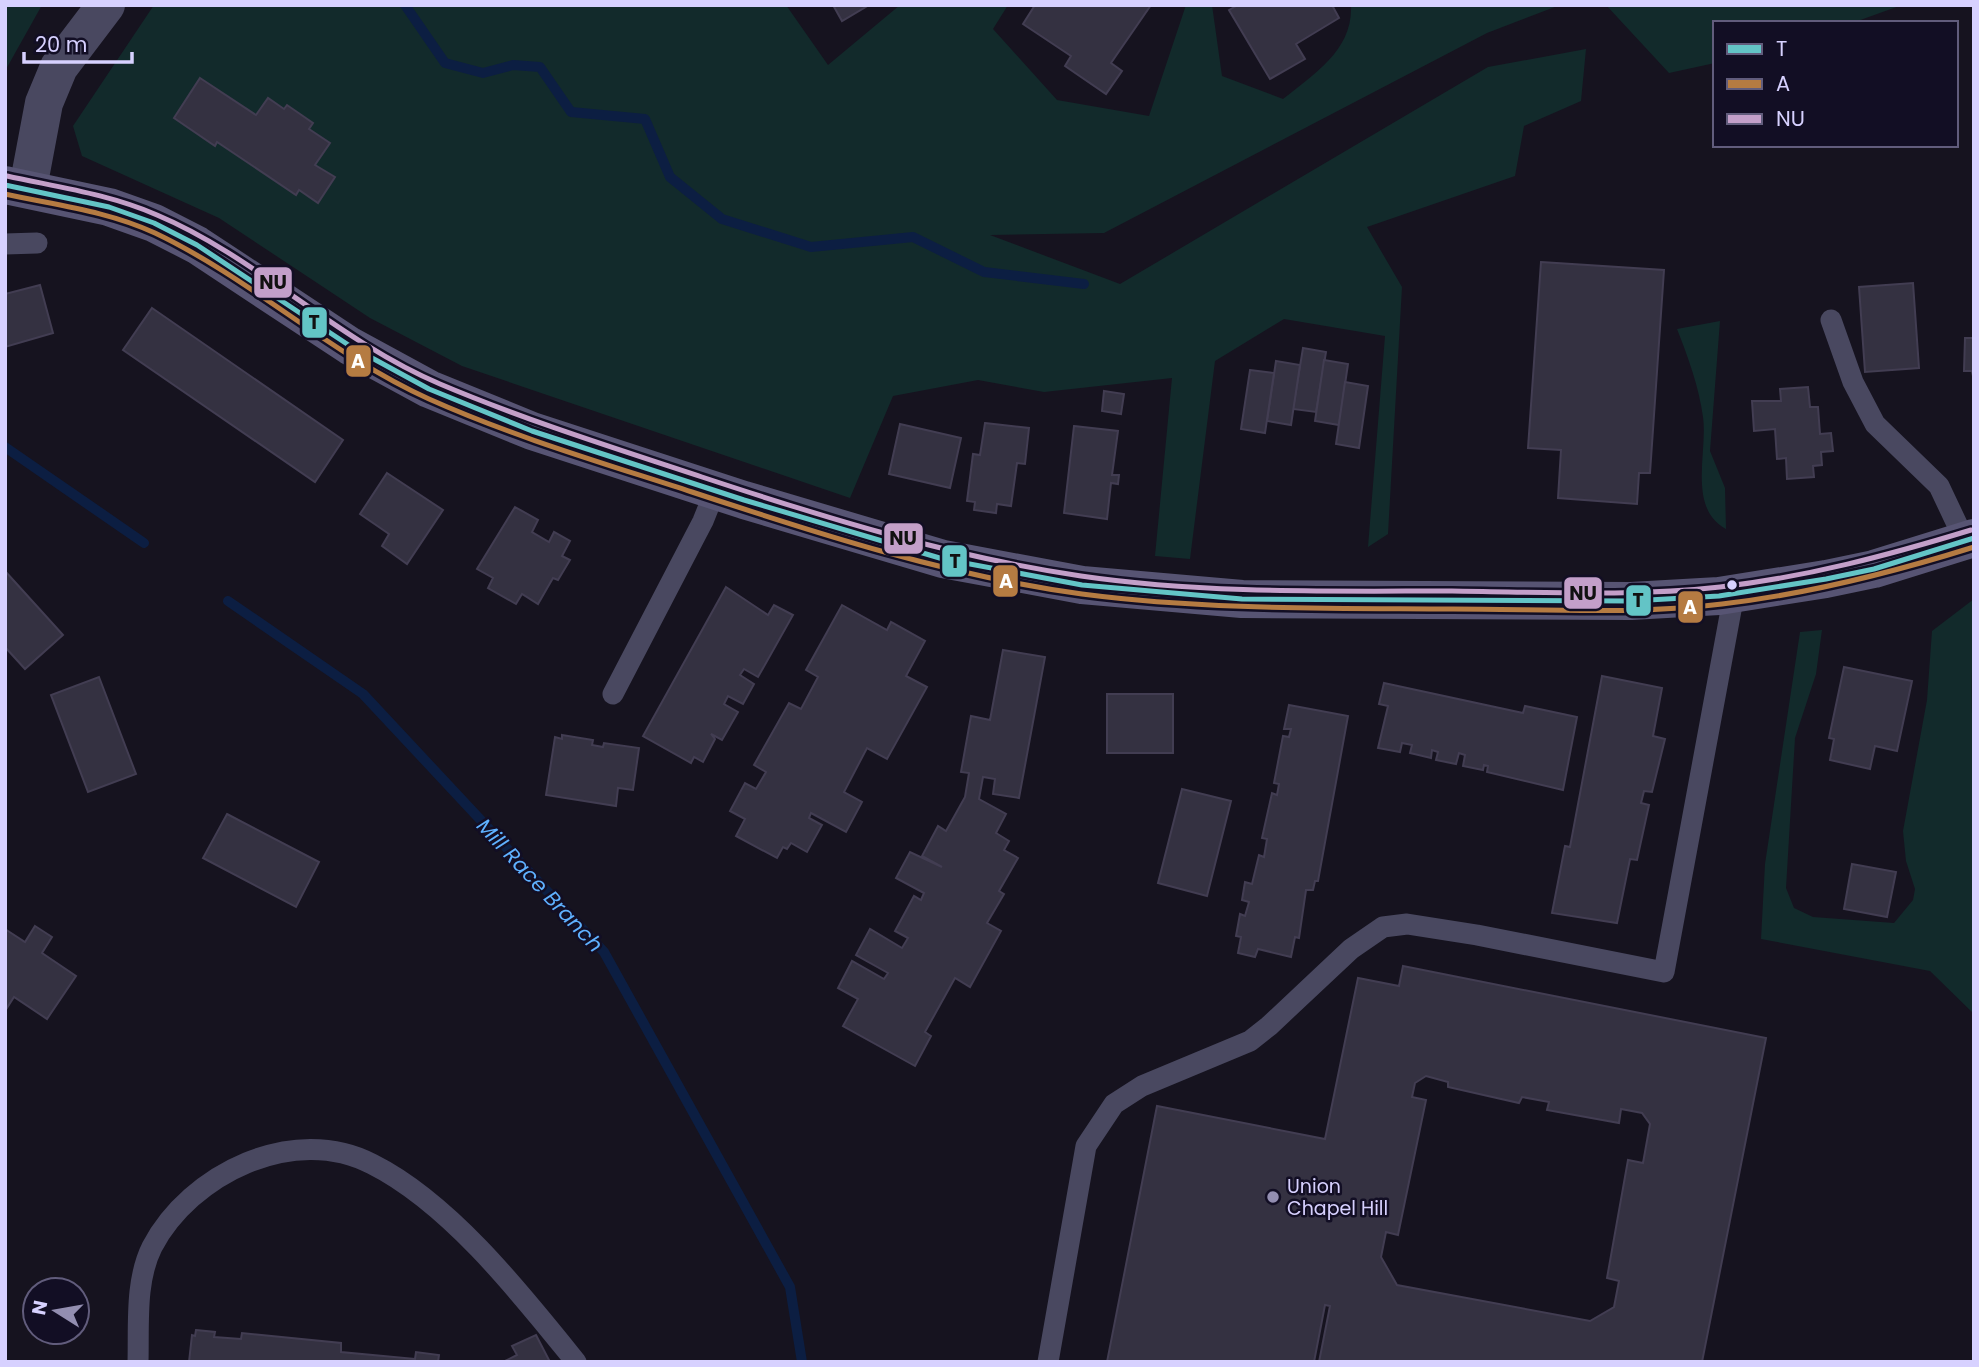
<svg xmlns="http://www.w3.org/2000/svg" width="1979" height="1367" viewBox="0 0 1979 1367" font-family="Poppins,sans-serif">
	<rect width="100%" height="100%" fill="#16131f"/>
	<g fill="#122a2b">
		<polygon points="5,5 42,5 5,71"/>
		<path d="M 154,5 L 786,5 L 828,65 L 900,5 L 1008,5 L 993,29 L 1057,100 L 1149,116 L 1186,5 L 1212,5 L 1222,76 L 1283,99 C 1315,73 1353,50 1351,5 L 1560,5 L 1487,33 L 1104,233 L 990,235 L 1120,284 L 1488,67 L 1586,49 L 1581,101 L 1524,126 L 1515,176 L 1367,227 L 1402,287 L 1388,534 L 1368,547 L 1385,336 L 1284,319 L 1215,361 L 1190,559 L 1155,556 L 1172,378 L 1044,392 L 978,380 L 893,396 L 850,498 L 462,366 L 370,318 L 219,218 L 82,156 L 73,126 Z"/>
		<polygon points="1606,5 1902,5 1852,23 1715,23 1715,63 1669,73"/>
		<path d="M 1720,321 L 1710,451 L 1725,488 L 1726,529 C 1687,508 1708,451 1703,417 C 1699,387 1688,357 1677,329 Z"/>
		<path d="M 1974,599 C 1974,618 1969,722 1974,730 L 1974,1014 L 1930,971 L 1761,939 L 1765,864 L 1800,632 L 1822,630 L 1816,674 L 1795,738 L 1786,888 L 1794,908 L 1813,917 L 1894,923 L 1913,900 L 1915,889 L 1906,861 L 1903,831 L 1927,700 L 1932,631 Z"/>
	</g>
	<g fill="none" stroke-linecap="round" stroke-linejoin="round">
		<g stroke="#0c1e42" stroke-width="10">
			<polyline points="405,5 445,63 483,73 513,65 540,67 571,112 645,119 670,177 722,219 811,247 913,237 984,272 1084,284"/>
			<polyline points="5,447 144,543"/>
			<polyline points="228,601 363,694 604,952 790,1287 802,1362"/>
		</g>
	</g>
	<g fill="#343141" stroke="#423d52" stroke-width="2" fill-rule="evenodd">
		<polygon points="833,5 869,5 842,21"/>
		<polygon points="1035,5 1151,5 1111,63 1122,71 1106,94 1065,66 1071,56 1023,24"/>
		<polygon points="1238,5 1332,5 1339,18 1296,44 1305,59 1270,79 1229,10"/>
		<polygon points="200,78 256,115 268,98 284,109 287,105 313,123 309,129 330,143 315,165 335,177 318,203 299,190 296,195 217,142 215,146 174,118"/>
		<polygon points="1541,262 1664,270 1650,473 1639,473 1637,504 1558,498 1561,450 1528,448"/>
		<polygon points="1913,283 1919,368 1865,372 1859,287"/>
		<polygon points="40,285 53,333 5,347 5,294"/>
		<polygon points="152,308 343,440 315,482 123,350"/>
		<polygon points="1965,338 1974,338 1974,381 1972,371 1964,371"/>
		<polygon points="1303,348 1326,352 1316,412 1293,409"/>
		<polygon points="1324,360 1348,364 1339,425 1315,421"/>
		<polygon points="1276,361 1300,365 1291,425 1267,421"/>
		<polygon points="1250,370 1274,373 1265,433 1241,429"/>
		<polygon points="1345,382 1368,386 1359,448 1336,444"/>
		<polygon points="1808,387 1810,407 1818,407 1820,434 1831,433 1833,451 1821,452 1822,465 1813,466 1814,477 1787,479 1786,458 1777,459 1775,429 1754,431 1752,401 1781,401 1780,389"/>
		<polygon points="1104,391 1124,394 1121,414 1102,411"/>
		<polygon points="985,423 1029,428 1025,464 1017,463 1011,506 997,504 996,513 974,510 975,502 967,501 973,454 980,455"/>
		<polygon points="900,424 961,438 950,488 889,474"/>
		<polygon points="1074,426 1118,431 1112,475 1119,475 1118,484 1111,483 1107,519 1064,513"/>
		<polygon points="387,473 443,510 407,564 382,546 389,534 360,514"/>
		<polygon points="515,507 538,520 532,532 549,542 554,532 570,541 562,556 570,560 558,580 553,578 538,604 522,594 516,604 488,588 493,578 477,569"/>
		<polygon points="5,571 63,635 25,669 5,647"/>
		<polygon points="726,587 768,615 774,605 793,615 758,677 744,669 740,675 754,684 743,704 728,696 724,704 738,712 722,740 711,734 715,739 703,762 694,757 691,763 643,736"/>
		<polygon points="842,605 887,630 891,622 925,641 906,676 927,687 887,759 867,748 844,792 862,802 846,832 811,813 809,818 822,825 807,852 791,843 787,849 783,847 777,858 736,836 745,819 730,811 745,783 756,789 766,772 754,765 789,703 801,709 818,677 806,670"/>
		<polygon points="1003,650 1045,657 1019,798 993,794 995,779 983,777 979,799 1006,814 996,833 1009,841 1004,850 1018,858 999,891 1004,894 987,923 1001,931 970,987 955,978 925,1032 931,1036 915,1066 843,1026 858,999 838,988 852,961 884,979 888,973 856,955 870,929 902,948 908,938 895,931 914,896 921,900 924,893 896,878 910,852 942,867 922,856 938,826 946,831 965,797 969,773 961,772 971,716 990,720"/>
		<polygon points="1844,667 1912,681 1897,751 1875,746 1870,769 1830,760 1834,739 1829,738"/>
		<polygon points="1602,676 1662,688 1653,736 1665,739 1652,792 1644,791 1641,803 1649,805 1637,860 1630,859 1617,923 1552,913 1565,846 1570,847"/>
		<polygon points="99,677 136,774 88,792 51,695"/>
		<polygon points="1384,683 1523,713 1525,706 1577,717 1563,790 1487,772 1488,766 1484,765 1483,770 1463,766 1465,755 1459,753 1456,764 1436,760 1438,752 1432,750 1431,758 1410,753 1412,745 1402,743 1400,752 1378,748 1388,706 1379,704"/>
		<rect x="1107" y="694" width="66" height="59"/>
		<polygon points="1289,705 1348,716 1318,881 1315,881 1313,890 1306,890 1299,938 1295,937 1291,957 1258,949 1255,957 1238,953 1241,937 1236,936 1240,914 1245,916 1249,902 1242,900 1245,882 1252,884 1259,855 1264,857 1267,839 1262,838 1272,793 1277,795 1279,784 1274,783 1283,736 1289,737 1291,729 1284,729"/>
		<polygon points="562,735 593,740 592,745 603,747 604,743 639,748 633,790 618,788 616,806 546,795 555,737 562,739"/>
		<polygon points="1182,789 1231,801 1207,896 1158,883"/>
		<polygon points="227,814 319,862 296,907 203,858"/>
		<polygon points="1852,864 1896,872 1887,917 1844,909"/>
		<polygon points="35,926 52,937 42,953 76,976 47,1019 14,997 5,1011 5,929 25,942"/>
		<path d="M 1403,966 L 1766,1038 L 1702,1362 L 1319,1362 L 1330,1306 L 1325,1305 L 1314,1362 L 1107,1362 L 1157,1106 L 1325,1139 L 1358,978 L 1399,986 ZM 1426,1076 L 1448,1082 L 1448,1087 L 1519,1103 L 1522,1097 L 1549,1102 L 1547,1110 L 1619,1123 L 1621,1109 L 1642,1113 L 1650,1124 L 1643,1163 L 1628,1160 L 1607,1278 L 1619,1281 L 1614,1307 L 1590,1321 L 1397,1285 L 1381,1257 L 1386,1232 L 1398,1235 L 1426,1100 L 1412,1097 L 1415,1083 Z"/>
		<polygon points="196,1330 215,1332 214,1337 241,1339 242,1333 341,1343 341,1352 415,1359 416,1352 439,1355 438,1362 189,1362 192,1335 195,1336"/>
		<polygon points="536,1335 550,1362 503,1362 517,1355 512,1346"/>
	</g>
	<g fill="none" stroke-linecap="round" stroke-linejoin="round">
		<g stroke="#494860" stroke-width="21">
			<polyline points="5,244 37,243"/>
			<polyline points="1831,320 1853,382 1875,424 1939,486 1965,541"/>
			<polyline points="613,694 703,521 715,491"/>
			<path d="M 138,1362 C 139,1325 135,1281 152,1247 C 190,1174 294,1123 372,1164 C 450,1203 522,1295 576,1362"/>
			<polyline points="1048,1362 1086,1146 1114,1104 1142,1086 1250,1041 1269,1026 1351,949 1383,927 1407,924 1477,935 1664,972 1734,594"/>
		</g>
		<polyline stroke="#494860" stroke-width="38" points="28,188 44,103 59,67 106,5"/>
		<polyline stroke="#575473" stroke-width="38" points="5,185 109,207 154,223 197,245 350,346 429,389 532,431 744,500 943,559 1082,585 1242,599 1631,601 1719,596 1826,579 1874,569 1974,538"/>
		<g stroke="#120e24" stroke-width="10">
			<polyline id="bus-1" points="5,185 109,207 154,223 197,245 350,346 429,389 532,431 744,500 943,559 1082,585 1242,599 1631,601 1719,596 1826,579 1874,569 1974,538"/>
		</g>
		<g stroke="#120e24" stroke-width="10">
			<path id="bus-2" d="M 5,194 C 55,205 108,211 155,233 C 252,279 331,355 429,399 C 514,437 603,463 692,492 C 819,534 949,576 1082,594 C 1205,610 1329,608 1453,609 C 1542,609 1634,615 1722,604 C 1809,594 1891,573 1974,547"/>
		</g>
		<g stroke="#120e24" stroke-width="10">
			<path id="bus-3" d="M 7,176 C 57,187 109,194 157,215 C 255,256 338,341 440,384 C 525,420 614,448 702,477 C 826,518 952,557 1081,576 C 1204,594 1329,591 1452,591 C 1541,592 1632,597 1720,587 C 1807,577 1889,555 1971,530"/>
		</g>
		<use href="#bus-1" stroke="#63c4c6" stroke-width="5"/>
		<use href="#bus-2" stroke="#b57b42" stroke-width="5"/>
		<use href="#bus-3" stroke="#c39fc9" stroke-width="5"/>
	</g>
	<circle fill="#d7d1ff" stroke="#120e24" stroke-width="2.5" cx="1732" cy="585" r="6"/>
	<circle fill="#938eb1" stroke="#120e24" stroke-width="2.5" cx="1273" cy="1197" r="7"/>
	<g text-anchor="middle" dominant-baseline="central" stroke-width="5" stroke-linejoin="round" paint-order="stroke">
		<g font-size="19" fill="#d7d1ff" stroke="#120e24" text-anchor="start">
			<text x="1287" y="1186">Union<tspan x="1287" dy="22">Chapel Hill</tspan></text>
		</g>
		<g font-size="21" font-style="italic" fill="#5fb1ff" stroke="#120e24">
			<text transform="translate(540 885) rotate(47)">Mill Race Branch</text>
		</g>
	</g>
	<g stroke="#120e24" stroke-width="2.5">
		<rect x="253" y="266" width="40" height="33" rx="7" fill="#c39fc9"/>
		<rect x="301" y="306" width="27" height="33" rx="7" fill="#63c4c6"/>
		<rect x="345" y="344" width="27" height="34" rx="7" fill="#b57b42"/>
		<rect x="883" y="522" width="41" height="33" rx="7" fill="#c39fc9"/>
		<rect x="941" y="544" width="27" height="34" rx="7" fill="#63c4c6"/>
		<rect x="992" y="564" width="27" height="34" rx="7" fill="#b57b42"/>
		<rect x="1563" y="576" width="40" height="34" rx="7" fill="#c39fc9"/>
		<rect x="1625" y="584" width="27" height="33" rx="7" fill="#63c4c6"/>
		<rect x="1677" y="590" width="27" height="34" rx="7" fill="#b57b42"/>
	</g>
	<g font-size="19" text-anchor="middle" font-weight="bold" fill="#fff">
		<text x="358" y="368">A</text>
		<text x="1006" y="588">A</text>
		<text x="1690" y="614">A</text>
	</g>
	<g font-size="19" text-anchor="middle" font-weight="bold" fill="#111">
		<text x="273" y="289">NU</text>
		<text x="314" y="329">T</text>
		<text x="903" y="545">NU</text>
		<text x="955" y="568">T</text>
		<text x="1583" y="600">NU</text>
		<text x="1638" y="607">T</text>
	</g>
	<rect width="1979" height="1367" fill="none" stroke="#d7d1ff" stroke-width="14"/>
	<rect x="1713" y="21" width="245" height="126" fill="#120e24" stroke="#615c7c" stroke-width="2"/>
	<rect x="1727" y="44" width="35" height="10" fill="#63c4c6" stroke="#615c7c" stroke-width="2"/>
	<text x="1776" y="56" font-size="21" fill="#d7d1ff">T</text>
	<rect x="1727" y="79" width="35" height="10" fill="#b57b42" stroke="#615c7c" stroke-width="2"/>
	<text x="1776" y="91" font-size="21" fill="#d7d1ff">A</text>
	<rect x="1727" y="114" width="35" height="10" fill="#c39fc9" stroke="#615c7c" stroke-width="2"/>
	<text x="1776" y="126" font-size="21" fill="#d7d1ff">NU</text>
	<g transform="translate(56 1311) rotate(281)"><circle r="33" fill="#120e24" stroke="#615c7c" stroke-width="2"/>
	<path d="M0-5L12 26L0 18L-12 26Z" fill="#938eb1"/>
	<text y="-10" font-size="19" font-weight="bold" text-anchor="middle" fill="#d7d1ff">N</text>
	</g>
	<path d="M24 52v10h108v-10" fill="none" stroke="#d7d1ff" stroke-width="3.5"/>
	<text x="35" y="52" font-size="21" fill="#d7d1ff" stroke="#120e24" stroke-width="5" paint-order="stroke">20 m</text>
</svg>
